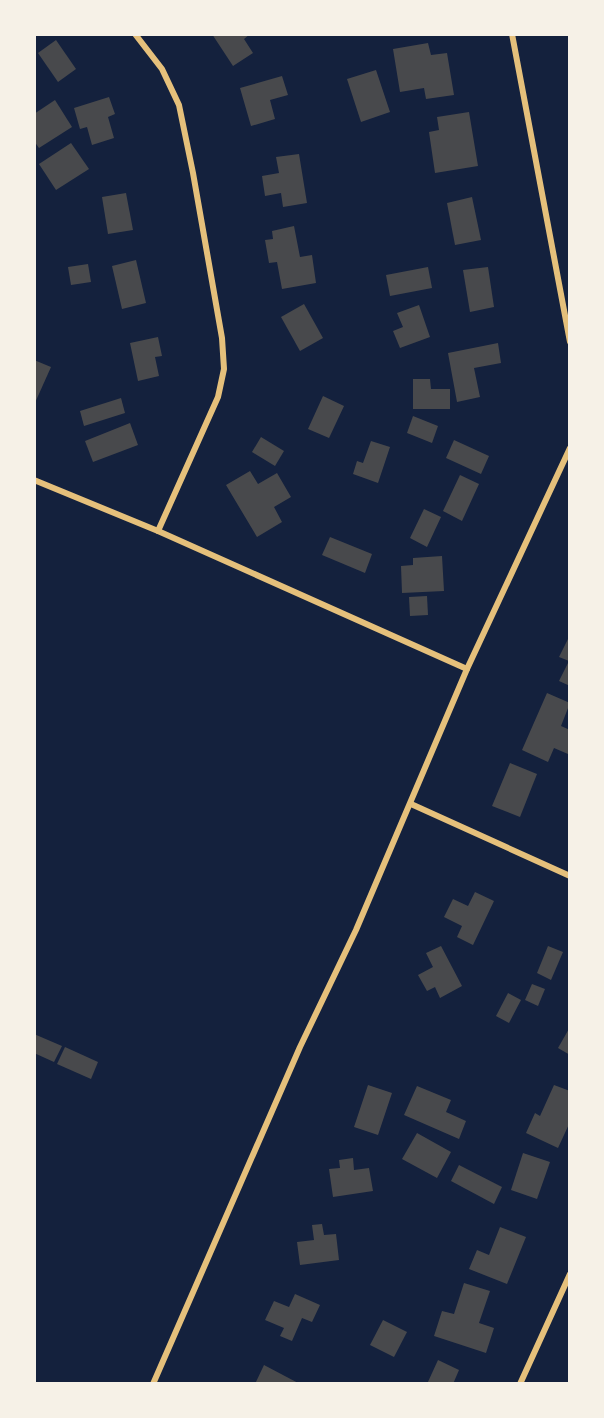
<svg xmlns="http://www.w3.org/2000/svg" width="604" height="1418" font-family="Ubuntu,sans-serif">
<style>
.building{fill:#48494c}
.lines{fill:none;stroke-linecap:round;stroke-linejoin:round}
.minor{stroke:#e5c07b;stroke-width:6}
</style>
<rect width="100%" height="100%" fill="#14213d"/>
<g class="building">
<polygon points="212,34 250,34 244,39 253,53 233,66"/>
<polygon points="56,40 76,69 58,82 38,53"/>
<polygon points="428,43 431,55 447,53 454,95 426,99 424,88 400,92 393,49"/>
<polygon points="376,70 390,112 361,122 347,79"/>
<polygon points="282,76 288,95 270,100 275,119 251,126 240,88"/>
<polygon points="109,97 115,114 108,117 114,138 92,145 87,127 80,129 74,108"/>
<polygon points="55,100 72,127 39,148 34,141 34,114"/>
<polygon points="469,112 478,166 435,173 429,132 439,130 437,117"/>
<polygon points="71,143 89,169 56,190 39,164"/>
<polygon points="299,154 307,203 283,207 281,193 265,196 262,176 279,173 276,157"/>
<polygon points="126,193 133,230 108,234 102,197"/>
<polygon points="472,197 481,240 455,245 447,203"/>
<polygon points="294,226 300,257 312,255 316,283 282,289 277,262 269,263 265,240 273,239 272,231"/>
<polygon points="136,260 146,303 122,309 112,266"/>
<polygon points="88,264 91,282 71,285 68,267"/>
<polygon points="428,267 432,288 390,296 386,275"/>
<polygon points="488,267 494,307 470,312 463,270"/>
<polygon points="304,304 323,338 300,351 281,317"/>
<polygon points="419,305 430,337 400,348 393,331 403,327 397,313"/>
<polygon points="158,337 162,356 155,357 159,376 138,381 130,343"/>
<polygon points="498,343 501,363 474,368 480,397 457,402 448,353"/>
<polygon points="34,360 51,367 34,405"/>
<polygon points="413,379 430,379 431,389 450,389 450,409 413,409"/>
<polygon points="323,396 344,406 329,438 308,429"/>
<polygon points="121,398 125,413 84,426 80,411"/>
<polygon points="413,416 438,426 432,443 407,433"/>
<polygon points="130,423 138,445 93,462 85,441"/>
<polygon points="261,437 284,451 275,466 252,452"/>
<polygon points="454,440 489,456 481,474 446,458"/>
<polygon points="371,441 390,447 378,483 353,474 357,461 363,463"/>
<polygon points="250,471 258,484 277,473 291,497 274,507 282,522 257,537 226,485"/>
<polygon points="460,475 479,484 462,521 443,511"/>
<polygon points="424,509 441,517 427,547 410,538"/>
<polygon points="330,537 372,554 365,573 322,555"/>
<polygon points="442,556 444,591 402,593 401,566 413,565 413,558"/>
<polygon points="427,596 428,615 410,616 409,597"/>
<polygon points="570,635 570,686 559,681 569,661 559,657"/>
<polygon points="547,693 570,703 561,726 570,730 570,751 568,754 554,748 548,762 522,750"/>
<polygon points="510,763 537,774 520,817 492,806"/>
<polygon points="475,892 494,901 473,945 457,937 462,926 444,917 453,899 468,906"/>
<polygon points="441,946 462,986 440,998 435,987 427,991 418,975 433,967 426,953"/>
<polygon points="548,946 563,952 551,980 537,973"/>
<polygon points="532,984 545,989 538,1006 525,1000"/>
<polygon points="508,993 521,1000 509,1023 496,1016"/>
<polygon points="570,1027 570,1055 558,1048"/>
<polygon points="34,1034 62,1046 54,1062 34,1053"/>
<polygon points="65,1047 98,1062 91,1079 57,1064"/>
<polygon points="368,1085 392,1093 378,1135 354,1127"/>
<polygon points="554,1085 570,1091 570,1122 558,1148 526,1133 535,1113 540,1116"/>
<polygon points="417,1086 451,1100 446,1112 466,1121 459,1139 404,1115"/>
<polygon points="417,1133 451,1152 437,1178 402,1159"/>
<polygon points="523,1153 550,1162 537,1199 511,1190"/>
<polygon points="353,1158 354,1170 369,1168 373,1191 333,1197 329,1169 340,1168 339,1160"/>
<polygon points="459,1165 502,1187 494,1204 451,1181"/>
<polygon points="322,1224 324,1235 336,1234 339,1260 300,1265 297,1242 314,1240 312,1225"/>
<polygon points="500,1227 526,1237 507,1284 469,1269 477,1250 489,1255"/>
<polygon points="464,1283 490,1291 479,1323 494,1328 486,1353 434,1336 442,1311 454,1314"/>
<polygon points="295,1294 320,1305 312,1322 302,1318 292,1341 280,1336 284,1328 265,1320 274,1301 289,1307"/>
<polygon points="383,1320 407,1332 394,1357 370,1345"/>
<polygon points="438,1360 459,1370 453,1384 427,1384"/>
<polygon points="264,1365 300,1384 255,1384"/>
</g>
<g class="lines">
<g class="minor">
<polyline points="135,34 162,69 179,105 193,173 222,338 224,369 218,397 158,531"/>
<polyline points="512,34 570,342"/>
<polyline points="34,480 158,531 467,669"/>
<polyline points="411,804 570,876"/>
<polyline points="153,1384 300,1047 356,930 467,669 570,448"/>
<polyline points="520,1384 570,1274"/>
</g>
</g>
<rect width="604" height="1418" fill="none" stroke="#f6f1e7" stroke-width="72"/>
</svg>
